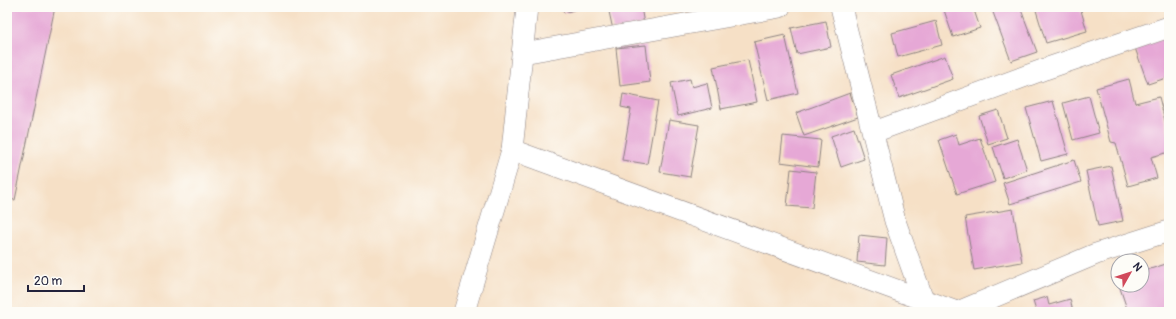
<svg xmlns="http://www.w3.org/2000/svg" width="1176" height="319" font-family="Pangolin,sans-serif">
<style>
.building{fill:#e6a8d6}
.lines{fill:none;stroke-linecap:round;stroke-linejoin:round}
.street-casing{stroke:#8c8180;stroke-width:22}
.street{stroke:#fff;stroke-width:21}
</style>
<rect width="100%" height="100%" fill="#fdfcf7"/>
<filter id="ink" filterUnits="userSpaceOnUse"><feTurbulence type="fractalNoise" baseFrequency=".025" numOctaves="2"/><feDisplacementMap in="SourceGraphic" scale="8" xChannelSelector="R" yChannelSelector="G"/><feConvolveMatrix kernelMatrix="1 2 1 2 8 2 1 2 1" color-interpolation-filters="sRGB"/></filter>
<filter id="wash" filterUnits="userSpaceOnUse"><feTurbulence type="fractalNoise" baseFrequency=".012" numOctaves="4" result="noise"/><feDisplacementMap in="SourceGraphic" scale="16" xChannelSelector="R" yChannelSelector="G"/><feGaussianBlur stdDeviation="0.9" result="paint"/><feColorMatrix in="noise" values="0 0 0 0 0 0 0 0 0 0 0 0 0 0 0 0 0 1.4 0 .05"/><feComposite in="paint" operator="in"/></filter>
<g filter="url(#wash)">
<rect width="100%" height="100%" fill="#f6e0c6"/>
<g id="blocks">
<g class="building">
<polygon points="7,7 55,7 15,200 7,199"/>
<polygon points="562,7 583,7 564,13"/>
<polygon points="608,7 641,7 644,24 613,30"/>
<polygon points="943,7 973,7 980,28 953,37"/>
<polygon points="991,7 1020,7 1037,52 1011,61"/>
<polygon points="1035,7 1080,7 1087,31 1046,43"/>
<polygon points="826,21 831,47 797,54 791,28"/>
<polygon points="936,21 942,45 898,57 892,33"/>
<polygon points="785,35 798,93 768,100 754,42"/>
<polygon points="1169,36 1169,77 1148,84 1135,48"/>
<polygon points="646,45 650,82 620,86 616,48"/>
<polygon points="945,56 953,79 899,98 891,75"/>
<polygon points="748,60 757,102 721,109 713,67"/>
<polygon points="690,79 692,87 707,83 712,108 678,116 671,83"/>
<polygon points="1129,79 1135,103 1159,97 1169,136 1169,152 1151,157 1157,178 1128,186 1116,143 1111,142 1096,88"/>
<polygon points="850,93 858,117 804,136 796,113"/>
<polygon points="623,94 658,101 647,164 622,160 631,109 621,107"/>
<polygon points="1089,96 1099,133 1073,140 1063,103"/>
<polygon points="1053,101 1068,154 1041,161 1026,108"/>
<polygon points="998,110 1007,138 988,144 979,116"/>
<polygon points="669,120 699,125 690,177 660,172"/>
<polygon points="854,128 864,159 841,167 831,136"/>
<polygon points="956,134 959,145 980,138 995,182 957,194 939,140"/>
<polygon points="783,136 821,140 818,167 780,162"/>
<polygon points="1017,139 1027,170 1003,178 993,147"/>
<polygon points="1074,160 1081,182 1010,204 1003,183"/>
<polygon points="1169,165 1169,179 1168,179 1165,166"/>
<polygon points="1111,166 1123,221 1098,226 1086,171"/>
<polygon points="791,169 816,172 812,208 787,206"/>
<polygon points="1013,209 1022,262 974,270 965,217"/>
<polygon points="859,235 887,238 885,265 857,262"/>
<polygon points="1169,263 1169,312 1128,312 1119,285 1142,285 1142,267 1144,271"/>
<polygon points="1047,297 1049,305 1070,299 1073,312 1033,312 1036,311 1033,301"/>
</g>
</g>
</g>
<g filter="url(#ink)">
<use href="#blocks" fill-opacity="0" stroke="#8c8180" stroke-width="1"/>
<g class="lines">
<defs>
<g id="street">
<polyline points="841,7 895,221 923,299"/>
<polyline points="523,53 780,7"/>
<polyline points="874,132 1045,69 1169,27"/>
<polyline points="512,150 957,312"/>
<polyline points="464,312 512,150 527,7"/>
<polyline points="958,312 1096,254 1169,231"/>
</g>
</defs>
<use href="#street" class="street-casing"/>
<use href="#street" class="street"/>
</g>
</g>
<rect width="1176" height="319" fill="none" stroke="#fdfcf7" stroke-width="24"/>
<g transform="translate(1130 273) rotate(51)"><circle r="19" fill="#fdfcf7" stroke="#a5a5ac"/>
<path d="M0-3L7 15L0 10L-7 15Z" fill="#d1495b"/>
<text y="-6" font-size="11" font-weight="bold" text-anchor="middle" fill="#22223b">N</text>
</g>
<path d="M28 285v6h56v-6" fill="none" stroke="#22223b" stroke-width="2"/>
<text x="34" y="285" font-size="12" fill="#22223b" stroke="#fdfcf7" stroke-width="3" paint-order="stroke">20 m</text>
</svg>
